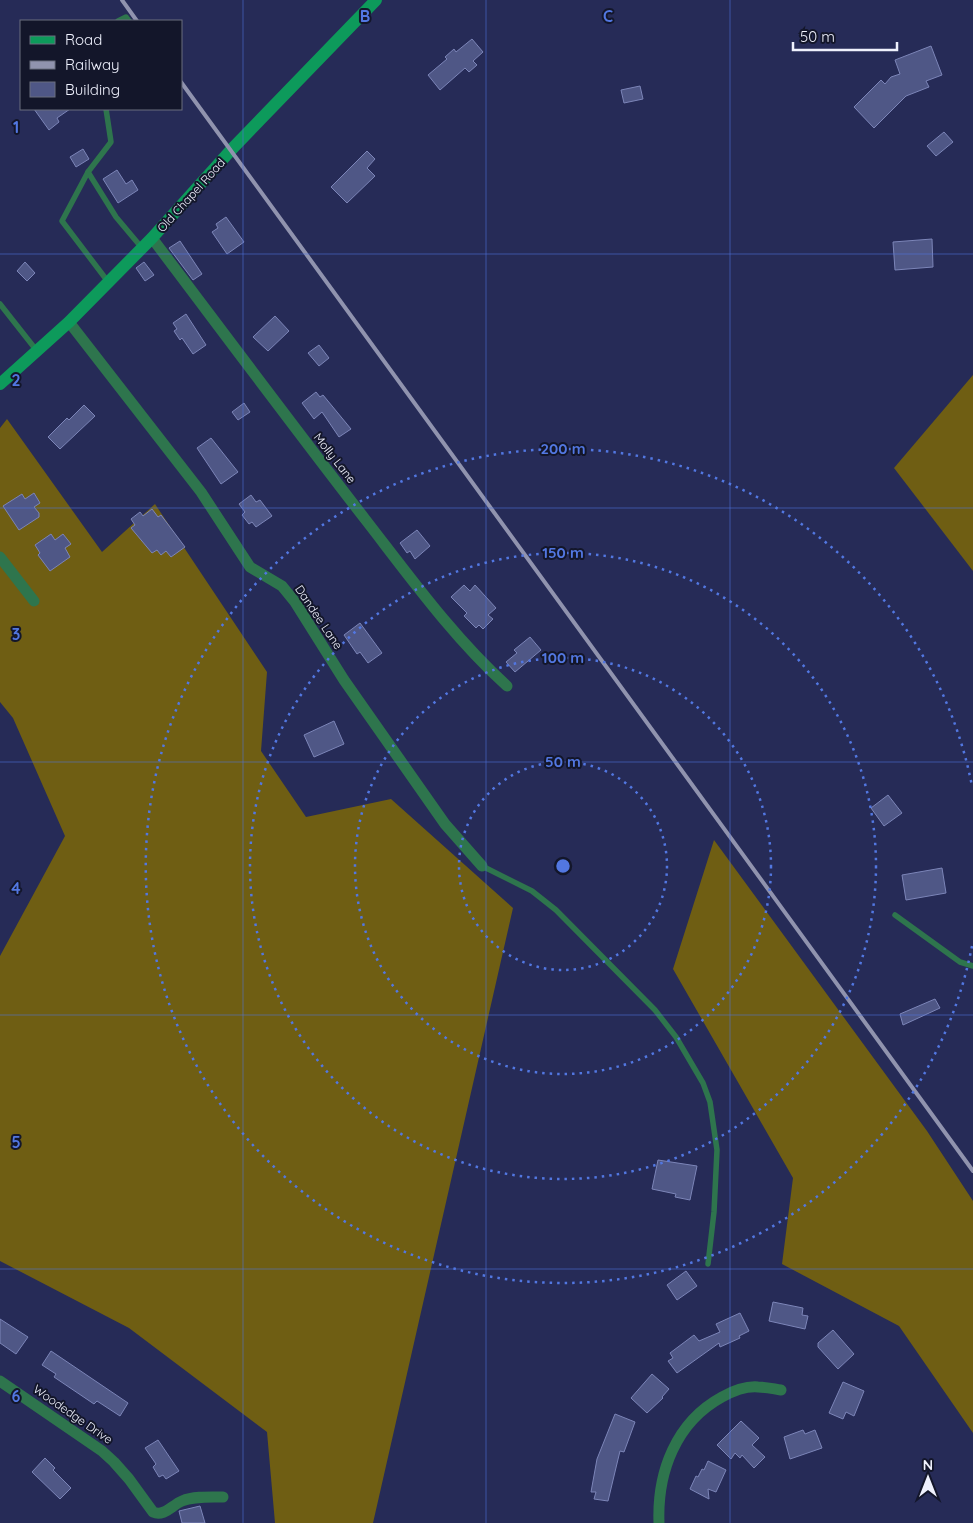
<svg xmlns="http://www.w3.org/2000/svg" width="973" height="1523" font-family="Quicksand,sans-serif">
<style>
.forest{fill:#6f5e13}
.building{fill:#4f5786;stroke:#7c85b8}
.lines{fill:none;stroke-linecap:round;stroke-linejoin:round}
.lane{stroke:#2e754d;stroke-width:5.5}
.street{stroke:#2e754d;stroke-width:11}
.secondary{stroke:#0d9a5b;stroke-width:12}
.rail{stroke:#9093ae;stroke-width:4}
.grid{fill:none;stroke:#5277e1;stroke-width:1;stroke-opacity:0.55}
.ring{fill:none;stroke:#5277e1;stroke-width:2.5;stroke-dasharray:2.5 5}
.labels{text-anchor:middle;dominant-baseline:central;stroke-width:4;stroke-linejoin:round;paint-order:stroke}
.street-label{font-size:12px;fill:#eff1fd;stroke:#13162a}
.grid-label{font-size:16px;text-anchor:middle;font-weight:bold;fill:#5277e1;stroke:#13162a;stroke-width:4;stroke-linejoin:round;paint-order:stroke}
.centre{fill:#5277e1;stroke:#13162a;stroke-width:2.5}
.ring-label{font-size:15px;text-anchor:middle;font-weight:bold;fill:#5277e1;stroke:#13162a;stroke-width:4;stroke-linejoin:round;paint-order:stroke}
</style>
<rect width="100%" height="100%" fill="#262b57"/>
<g class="forest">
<polygon points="973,375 973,571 894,468"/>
<polygon points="7,419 102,552 155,504 267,672 261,751 306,817 391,799 513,908 373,1523 275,1523 267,1432 129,1328 0,1261 0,956 65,836 13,718 0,702 0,428"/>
<polygon points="714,840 927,1131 973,1201 973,1433 899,1326 782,1264 793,1178 673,969"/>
</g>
<g class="building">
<polygon points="472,39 483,52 473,61 477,65 469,72 465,68 440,90 428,75 447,59 445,57 454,49 456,52"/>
<polygon points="931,46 942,75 926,81 929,87 906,96 874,128 854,107 881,80 885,84 891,77 900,74 895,60"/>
<polygon points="640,86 643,99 624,103 621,90"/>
<polygon points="34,109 70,109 57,118 59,122 49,130"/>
<polygon points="944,132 953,142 936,156 927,146"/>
<polygon points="83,149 89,159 76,167 70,157"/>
<polygon points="367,151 375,159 367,168 375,176 347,203 331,187"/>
<polygon points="117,170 126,184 132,180 138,190 118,203 103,179"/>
<polygon points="226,217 244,242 227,254 212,232 218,228 216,224"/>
<polygon points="932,239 933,267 895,270 893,242"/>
<polygon points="180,241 202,274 193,280 169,248"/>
<polygon points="25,262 35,273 27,281 17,271"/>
<polygon points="144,262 154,275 145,281 136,268"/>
<polygon points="186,314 206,345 193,354 182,338 180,340 174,331 177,329 173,323"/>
<polygon points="275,316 289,331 268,351 253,337"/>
<polygon points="319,345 329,358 319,366 308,353"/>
<polygon points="316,392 320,397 323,395 351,429 339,437 322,412 314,419 302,403"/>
<polygon points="244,403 250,412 238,420 232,412"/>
<polygon points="84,405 95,416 60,449 48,437 67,418 69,420"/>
<polygon points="211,438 238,472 221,484 197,448"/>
<polygon points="34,493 40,503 34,507 39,513 39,517 19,530 3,506 22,494 25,499"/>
<polygon points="251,495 256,502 260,500 272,516 256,527 252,522 249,524 242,515 245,512 239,504"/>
<polygon points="152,509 158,517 161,515 185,547 171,557 166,551 161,555 157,550 152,553 131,528 135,525 131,519 140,512 143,516"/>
<polygon points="417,530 430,546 415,559 410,551 407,553 400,543"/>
<polygon points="51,534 55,540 63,534 71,544 65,548 70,557 50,571 38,555 40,553 35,545"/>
<polygon points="464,585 470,591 475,585 496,608 488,615 493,619 483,629 479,625 476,628 464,616 467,613 451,597"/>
<polygon points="360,623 382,653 368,663 360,652 357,654 344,635"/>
<polygon points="530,637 541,650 515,672 506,662 517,653 514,650"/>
<polygon points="334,721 344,744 314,757 304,735"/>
<polygon points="888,795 902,813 884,826 871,808"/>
<polygon points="942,868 946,893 906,900 902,875"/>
<polygon points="935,999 940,1008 903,1025 900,1014"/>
<polygon points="658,1160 697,1166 690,1200 675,1197 676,1194 652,1189"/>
<polygon points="686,1271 697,1286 677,1300 667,1285"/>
<polygon points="773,1302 803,1308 802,1315 808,1316 805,1329 769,1321"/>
<polygon points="740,1313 749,1331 739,1336 740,1338 720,1347 719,1343 677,1373 668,1361 673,1358 670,1353 694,1335 699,1341 720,1332 716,1324"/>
<polygon points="0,1319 28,1337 16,1354 0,1343"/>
<polygon points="833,1330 854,1354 838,1369 818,1347 818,1343"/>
<polygon points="51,1351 128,1403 120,1416 97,1401 94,1404 54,1377 56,1374 42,1365"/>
<polygon points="652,1374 669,1389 662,1397 663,1398 647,1413 631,1398"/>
<polygon points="843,1382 864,1391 854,1416 846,1412 843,1419 829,1413"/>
<polygon points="615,1414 635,1422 624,1452 620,1451 608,1501 594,1499 596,1492 591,1492 597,1459"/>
<polygon points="741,1421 759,1438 752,1445 765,1457 754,1468 742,1455 740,1458 735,1453 731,1459 717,1445"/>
<polygon points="803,1430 805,1434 815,1430 822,1448 790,1459 784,1437"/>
<polygon points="158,1440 179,1471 166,1479 163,1475 159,1477 153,1467 156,1464 145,1448"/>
<polygon points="45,1458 55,1468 53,1470 71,1488 60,1499 32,1472"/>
<polygon points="708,1461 726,1470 716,1492 708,1489 709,1499 690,1489 696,1476 698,1477 702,1469 704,1470"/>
<polygon points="200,1506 205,1523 182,1523 179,1511"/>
</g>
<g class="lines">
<g class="lane">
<polyline points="118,21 126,17 129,21"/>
<polyline points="88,172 111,142 106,109"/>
<polyline points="109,283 62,221 88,172 116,217 142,248"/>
<polyline points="0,304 37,351"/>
<polyline points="482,866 532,891 556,910 655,1010 676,1037 703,1083 710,1102 717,1150 714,1212 708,1264"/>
<polyline points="895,915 960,962 973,966"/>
</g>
<g class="street">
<path d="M 152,238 C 223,332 293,426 365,519 C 410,577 453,637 507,686"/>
<polyline points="69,322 201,492 250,567 282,586 295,602 344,680 445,824 482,866"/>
<polyline points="0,557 34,601"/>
<path d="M 0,1381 L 102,1451 L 114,1462 L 129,1479 L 153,1512 C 164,1517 172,1505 182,1501 C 194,1496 210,1497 223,1497"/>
<path d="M 659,1523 C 657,1472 676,1422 722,1397 C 733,1391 746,1386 758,1387 C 766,1387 774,1389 781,1390"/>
</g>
<polyline class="secondary" points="0,384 69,322 152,238 231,150 376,0"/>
<g class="rail">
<polyline points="122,0 137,21"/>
<polyline points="181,82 973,1171"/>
</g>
</g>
<path class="grid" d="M 243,0 L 243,1523M 486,0 L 486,1523M 730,0 L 730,1523M 0,254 L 973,254M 0,508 L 973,508M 0,762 L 973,762M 0,1015 L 973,1015M 0,1269 L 973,1269"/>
<g class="ring">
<circle cx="563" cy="866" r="104"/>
<circle cx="563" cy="866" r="208"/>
<circle cx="563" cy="866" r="313"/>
<path d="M972 946A417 417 0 1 1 972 786"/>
</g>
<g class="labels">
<g class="street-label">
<text transform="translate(191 195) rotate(-48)">Old Chapel Road</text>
<text transform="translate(335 458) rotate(52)">Molly Lane</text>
<text transform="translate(319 617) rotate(56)">Dandee Lane</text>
<text transform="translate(73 1414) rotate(35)">Woodedge Drive</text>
</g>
</g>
<g class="grid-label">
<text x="365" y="22">B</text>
<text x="608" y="22">C</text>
<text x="16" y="133">1</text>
<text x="16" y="386">2</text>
<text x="16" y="640">3</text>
<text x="16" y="894">4</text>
<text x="16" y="1148">5</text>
<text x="16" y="1402">6</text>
</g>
<circle cx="563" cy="866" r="8" class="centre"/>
<g class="ring-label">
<text x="563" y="454">200 m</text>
<text x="563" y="558">150 m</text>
<text x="563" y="663">100 m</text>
<text x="563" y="767">50 m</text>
</g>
<rect x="20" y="20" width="162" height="90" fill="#13162a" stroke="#6b6e7e"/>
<rect x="30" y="36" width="25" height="8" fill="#0d9a5b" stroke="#6b6e7e"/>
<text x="65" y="45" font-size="15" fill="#eff1fd">Road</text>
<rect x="30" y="61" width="25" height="8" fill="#9093ae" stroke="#6b6e7e"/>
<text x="65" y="70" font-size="15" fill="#eff1fd">Railway</text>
<rect x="30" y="82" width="25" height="15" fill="#4f5786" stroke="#6b6e7e"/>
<text x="65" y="95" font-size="15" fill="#eff1fd">Building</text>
<g transform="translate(928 1478)" stroke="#13162a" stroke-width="4" paint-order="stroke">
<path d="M0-4L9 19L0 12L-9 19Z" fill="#eff1fd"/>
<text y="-8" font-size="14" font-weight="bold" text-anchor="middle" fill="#eff1fd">N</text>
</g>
<path d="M793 42v8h104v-8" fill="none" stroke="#eff1fd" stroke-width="2.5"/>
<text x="800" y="42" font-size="15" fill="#eff1fd" stroke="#13162a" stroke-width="4" paint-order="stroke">50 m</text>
</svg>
